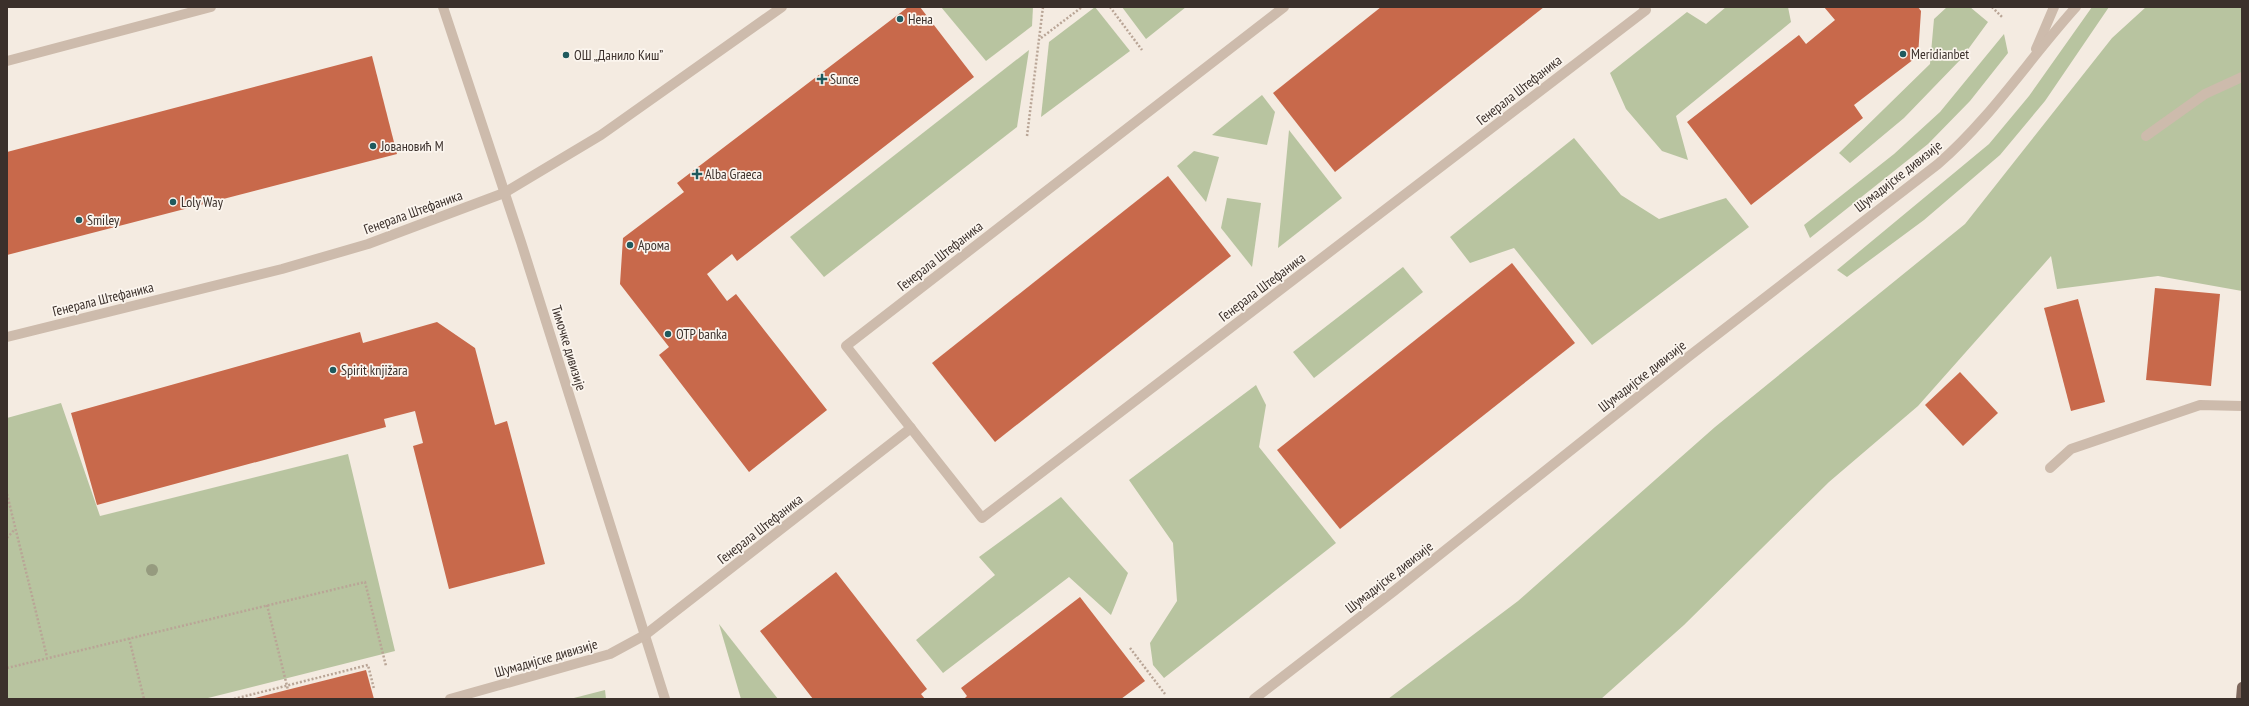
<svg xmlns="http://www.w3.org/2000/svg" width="2249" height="706" font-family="'PT Sans Narrow',sans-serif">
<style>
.green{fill:#b8c4a0}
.building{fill:#c8694b}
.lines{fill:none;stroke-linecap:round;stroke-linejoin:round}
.path{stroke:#b9a596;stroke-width:2.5;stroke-dasharray:2 2;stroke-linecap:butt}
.minor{stroke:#cdbbac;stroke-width:10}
.major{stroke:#7d675c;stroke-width:10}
.tree{fill:#969b7f}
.poi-dot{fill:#1f5a5e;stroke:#fbf5ee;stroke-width:1.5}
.labels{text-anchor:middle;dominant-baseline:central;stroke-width:3.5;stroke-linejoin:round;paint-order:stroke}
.poi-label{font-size:14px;fill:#3b302b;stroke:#fbf5ee;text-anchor:start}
.street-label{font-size:14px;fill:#3b302b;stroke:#fbf5ee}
</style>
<rect width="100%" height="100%" fill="#f4ebe1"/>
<g class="green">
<polygon points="941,7 1033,7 1032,26 986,61"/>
<polygon points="1095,7 1130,51 1041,117 1049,42"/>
<polygon points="1122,7 1186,7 1146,39"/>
<polygon points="1726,7 1788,7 1791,22 1676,116 1688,160 1662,151 1626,109 1610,73 1687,12 1706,24"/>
<polygon points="1947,7 1970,7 1988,22 1961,59 1904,118 1850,163 1839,153 1930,64 1934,19"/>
<polygon points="2092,7 2109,7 2045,101 2000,155 1924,220 1847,277 1837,270 1989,144 2029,96"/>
<polygon points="2146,7 2242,7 2242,291 2158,276 2057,289 2051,256 1918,406 1829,482 1684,625 1601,699 1388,699 1518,601 1715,427 1965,224 2112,38"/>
<polygon points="2004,34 2008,53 1970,101 1928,144 1810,238 1804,225 1894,154 1940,112"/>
<polygon points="1029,50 1017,127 824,277 790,237"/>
<polygon points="1262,95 1275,112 1267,145 1212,135"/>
<polygon points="1289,130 1342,198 1278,248"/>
<polygon points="1574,138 1621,195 1659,219 1726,198 1749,227 1592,345 1514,248 1470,263 1450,237"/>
<polygon points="1194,151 1219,157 1206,202 1177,166"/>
<polygon points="1227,198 1261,203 1252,267 1221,228"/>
<polygon points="1403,267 1423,292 1314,378 1293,352"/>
<polygon points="1256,385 1266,405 1259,447 1336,543 1164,678 1153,665 1150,643 1177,601 1173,543 1129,480"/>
<polygon points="61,403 100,516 348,454 395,651 204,699 7,699 7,418"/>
<polygon points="1061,497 1128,573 1111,615 1069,577 943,673 916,640 995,575 979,557"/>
<polygon points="719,624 778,699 741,699"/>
<polygon points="605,690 606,699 570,699"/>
</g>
<g class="building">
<polygon points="908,7 920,7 974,77 737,261 732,254 707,274 727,301 736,294 827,410 749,472 659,355 669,347 620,284 623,238 684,192 677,183"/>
<polygon points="1381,7 1544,7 1335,172 1273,93"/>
<polygon points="1824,7 1918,7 1921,11 1918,56 1854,105 1863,118 1751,205 1687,122 1799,35 1806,44 1835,20"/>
<polygon points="372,56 397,154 7,255 7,152"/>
<polygon points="1168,176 1231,256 995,442 932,363"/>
<polygon points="1512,263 1575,343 1340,529 1277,450"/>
<polygon points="2155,288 2220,294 2211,386 2146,380"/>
<polygon points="2078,299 2105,402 2071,411 2044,308"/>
<polygon points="437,322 475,348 495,425 507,421 545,564 449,589 413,446 423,443 415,411 384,419 386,427 97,505 71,413 360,332 363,343"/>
<polygon points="1960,372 1998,413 1963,446 1925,405"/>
<polygon points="836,572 927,689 921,694 925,699 813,699 760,631"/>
<polygon points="1080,597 1145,681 1121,699 964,699 967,696 961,688"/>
<polygon points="366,670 374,699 255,699 255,698"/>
</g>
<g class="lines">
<g class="path">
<polyline points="1110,7 1142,50"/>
<polyline points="1992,7 2002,17"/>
<polyline points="1041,38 1082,7"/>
<polyline points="1027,136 1043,7"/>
<polyline points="7,494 47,657"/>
<polyline points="7,538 15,529"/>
<polyline points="267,605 288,690"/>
<polyline points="129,638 144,699"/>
<polyline points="1130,648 1165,694"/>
<polyline points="7,668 365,582 386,666"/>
<polyline points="234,699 368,665 374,689"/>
</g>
<g class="minor">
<polyline points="443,7 521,242 665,699"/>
<polyline points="1284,7 846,346 982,518 1646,10 1644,7"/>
<polyline points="2036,49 2054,7"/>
<polyline points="7,61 211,7"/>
<polyline points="2146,136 2205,94 2242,77"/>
<polyline points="7,337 282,269 368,244 504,193 601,135 782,7"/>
<polyline points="2050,468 2071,449 2200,405 2242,406"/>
<polyline points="450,699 610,654 645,635 911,428"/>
<path d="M 1254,699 L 1394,591 L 1688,357 L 1938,164 C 1991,118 2029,59 2076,7"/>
</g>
<polyline class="major" points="2241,699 2242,687"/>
</g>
<circle class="tree" cx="152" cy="570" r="6"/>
<g class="poi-dot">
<circle cx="900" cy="19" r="4"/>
<circle cx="1903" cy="54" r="4"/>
<circle cx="566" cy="55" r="4"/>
<path d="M820 73h4v4h4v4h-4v4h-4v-4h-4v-4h4z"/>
<circle cx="373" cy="146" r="4"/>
<path d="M695 168h4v4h4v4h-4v4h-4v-4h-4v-4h4z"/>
<circle cx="173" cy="202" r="4"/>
<circle cx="79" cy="220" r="4"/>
<circle cx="630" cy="245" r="4"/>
<circle cx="668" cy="334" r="4"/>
<circle cx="333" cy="370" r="4"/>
</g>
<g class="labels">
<g class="poi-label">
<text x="908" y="19">Нена</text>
<text x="1911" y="54">Meridianbet</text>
<text x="574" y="55">ОШ „Данило Киш”</text>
<text x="830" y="79">Sunce</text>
<text x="381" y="146">Јовановић М</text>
<text x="705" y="174">Alba Graeca</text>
<text x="181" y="202">Loly Way</text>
<text x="87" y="220">Smiley</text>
<text x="638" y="245">Арома</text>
<text x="676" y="334">OTP banka</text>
<text x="341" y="370">Spirit knjižara</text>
</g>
<g class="street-label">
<text transform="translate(1519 90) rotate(-38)">Генерала Штефаника</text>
<text transform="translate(1898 176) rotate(-38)">Шумадијске дивизије</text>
<text transform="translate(413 212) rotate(-20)">Генерала Штефаника</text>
<text transform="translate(940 256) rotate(-38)">Генерала Штефаника</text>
<text transform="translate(1262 287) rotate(-37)">Генерала Штефаника</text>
<text transform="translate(103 299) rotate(-14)">Генерала Штефаника</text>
<text transform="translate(569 348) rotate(73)">Тимочке дивизије</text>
<text transform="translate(1642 376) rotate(-38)">Шумадијске дивизије</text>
<text transform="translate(760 529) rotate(-38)">Генерала Штефаника</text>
<text transform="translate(1389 577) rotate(-38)">Шумадијске дивизије</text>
<text transform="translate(546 658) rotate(-16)">Шумадијске дивизије</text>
</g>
</g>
<rect width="2249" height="706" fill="none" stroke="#3b302b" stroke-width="16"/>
</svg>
